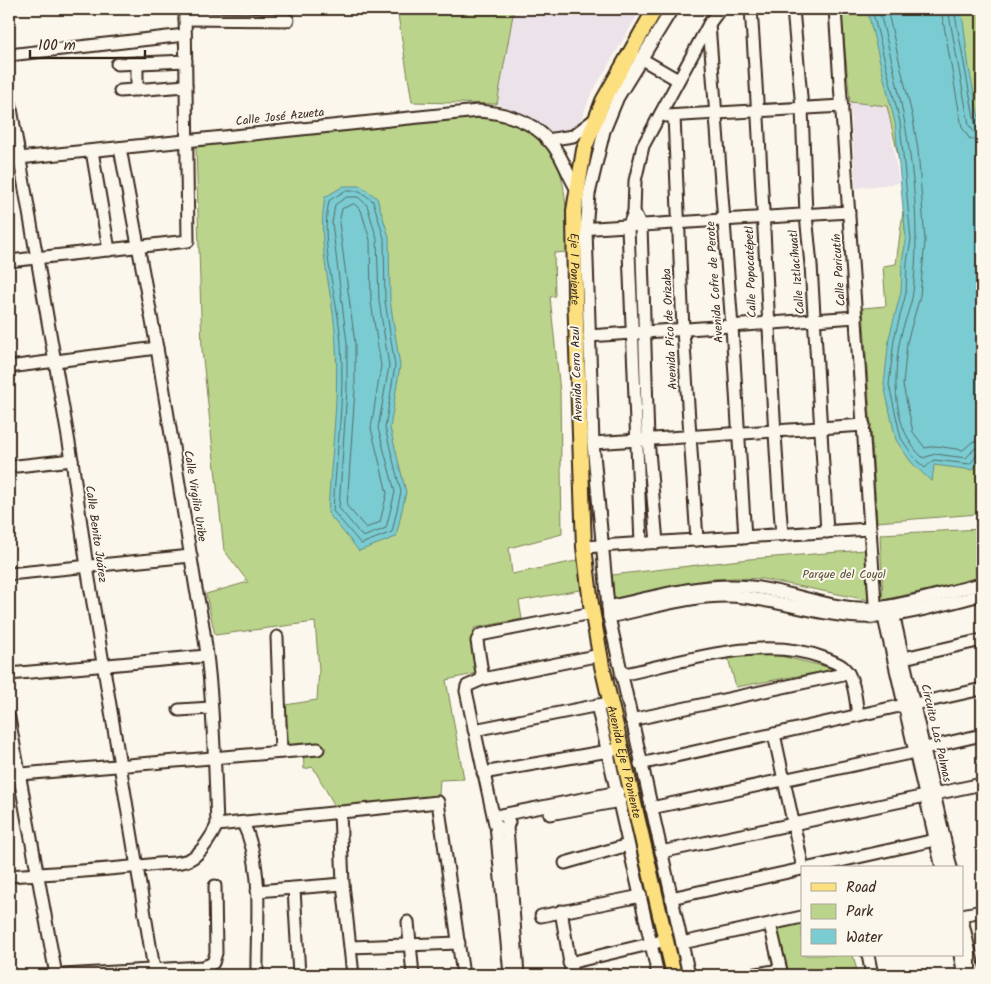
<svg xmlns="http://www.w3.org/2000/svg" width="991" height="984" font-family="Kalam,sans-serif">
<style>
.built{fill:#ece3ea}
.green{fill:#bbd48b;stroke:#7b7f54}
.water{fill:#7accd2;stroke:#618b8a}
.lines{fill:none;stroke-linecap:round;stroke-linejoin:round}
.shore{stroke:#546b66;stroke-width:1}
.minor-casing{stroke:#3b2a1e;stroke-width:15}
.major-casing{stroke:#3b2a1e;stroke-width:18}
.minor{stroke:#fbf7ec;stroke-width:11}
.major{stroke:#fce080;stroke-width:14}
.labels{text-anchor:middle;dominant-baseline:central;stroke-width:4;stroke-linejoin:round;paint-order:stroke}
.street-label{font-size:12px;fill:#3b2a1e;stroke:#fbf7ec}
.park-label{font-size:12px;fill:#5b5439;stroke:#fbf7ec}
</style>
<rect width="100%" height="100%" fill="#fbf7ec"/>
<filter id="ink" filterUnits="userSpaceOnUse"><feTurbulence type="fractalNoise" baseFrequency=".02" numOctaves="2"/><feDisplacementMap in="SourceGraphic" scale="10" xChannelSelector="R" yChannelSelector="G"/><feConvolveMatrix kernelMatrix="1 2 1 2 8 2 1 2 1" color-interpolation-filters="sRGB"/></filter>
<g filter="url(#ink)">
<g class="built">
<polygon points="514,9 641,9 591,95 578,127 572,133 555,134 532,117 497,104"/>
<polygon points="850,102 887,106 899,183 856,188"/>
</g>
<g class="green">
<polygon points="397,9 514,9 497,104 412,102"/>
<polygon points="841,9 982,9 982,488 976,493 978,514 877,522 863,308 886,306 883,266 896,264 903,211 906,237 911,215 887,106 850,102"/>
<path d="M 493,118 C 570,131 565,189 568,252 L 554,253 L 555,296 L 550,297 L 560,392 L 562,534 L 509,548 L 512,574 L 581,560 L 585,589 L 519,601 L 522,619 L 474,628 L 483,672 L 446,680 L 464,779 L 440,780 L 439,795 L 336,808 L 313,767 L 304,769 L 303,746 L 289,745 L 285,705 L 317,700 L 319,669 L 315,622 L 215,635 L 206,594 L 248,582 L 224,550 L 202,350 L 196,146 L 462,119 Z"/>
<polygon points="982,529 982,578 883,600 880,534"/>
<polygon points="865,550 868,600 762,579 737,578 710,579 614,600 612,575 749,559"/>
<polygon points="763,652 836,669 736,687 728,658"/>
<polygon points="802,923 802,955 853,955 858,975 785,975 775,929"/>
</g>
<g class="water">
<polygon points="867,9 959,9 963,21 969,68 982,133 982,455 973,470 934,465 932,482 911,462 896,440 884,385 889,338 901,292 902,261 906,240 895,123"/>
<path d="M 344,186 L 361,186 L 377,198 L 389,237 L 390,300 L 400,366 L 390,428 L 406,492 L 396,537 L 359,551 L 328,513 C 331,457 339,401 336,345 C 334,294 316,249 325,197 Z"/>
</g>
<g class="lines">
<g class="shore">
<polyline points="872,9 900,122 911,240 907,262 906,293 894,339 889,385 901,438 915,459 925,468 934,460 970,464 977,455 982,453"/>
<path d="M 879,9 C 903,104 924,194 913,292 C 911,308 903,324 900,340 C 893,377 892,430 923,458 L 935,454 L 966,458 L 974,449 L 982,447"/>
<polyline points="887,9 913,119 918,150 925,241 920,296 907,342 903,385 913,432 925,448 936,446 963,450 972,442 982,440"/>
<polyline points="941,9 962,127 969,138 982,142"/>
<polyline points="948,9 969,125 974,132 982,134"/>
<polyline points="954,9 975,123 977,127 982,128"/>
<path d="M 345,191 L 360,191 L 373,201 L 384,238 L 385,301 L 395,366 L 385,428 L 401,492 L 392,532 L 361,544 L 333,511 C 336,456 345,399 341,344 C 338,296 319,248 329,201 Z"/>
<polygon points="347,197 358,197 367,205 377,239 379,301 389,366 378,428 395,492 386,528 363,537 339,508 347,390 347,343 332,223 335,205"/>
<polygon points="354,204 361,210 370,240 371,302 381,366 371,428 387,493 380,522 366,528 347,506 355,390 355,343 339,223 342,209"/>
</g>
<defs>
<g id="minor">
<polyline points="672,9 618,97 604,131 589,194 586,230 593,443 609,617 689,975"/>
<path d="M 751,9 C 764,184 768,360 782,535"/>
<polyline points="793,9 802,108 806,215 811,265 827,532"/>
<polyline points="835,9 876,617"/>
<polyline points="185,19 288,20"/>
<polyline points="709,24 732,327 745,538"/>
<polyline points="9,55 185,35"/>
<polyline points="640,58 678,80"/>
<polyline points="117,64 186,61"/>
<polyline points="137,90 137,63"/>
<polyline points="120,91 186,86"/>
<polyline points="9,97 72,460 87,567 155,975"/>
<polyline points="666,116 842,106"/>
<polyline points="674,116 683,330 697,540"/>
<polyline points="547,140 573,136 595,119"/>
<polyline points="92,151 109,250"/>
<path d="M 9,159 L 478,111 C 510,113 541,124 558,153 C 565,164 569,177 576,188"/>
<polyline points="634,212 641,226 648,439 657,543"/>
<polyline points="579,229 849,212"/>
<polyline points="9,261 188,241 185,9"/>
<polyline points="589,336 856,317"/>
<polyline points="9,367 157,348"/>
<polyline points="593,443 864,425"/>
<polyline points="17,466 72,460"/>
<polyline points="641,544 628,227 634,212 635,181 643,146 709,24 720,9"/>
<polyline points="584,547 869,529"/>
<polyline points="9,574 191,556"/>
<path d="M 608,607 C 654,597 703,582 751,587 C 792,591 832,611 874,608 C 909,605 948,591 982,584"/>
<polyline points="882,609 942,868"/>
<polyline points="892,609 951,868"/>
<path d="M 609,617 C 652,608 699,592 743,597 C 787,602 830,619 875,617 C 905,616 951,602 982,595"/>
<polyline points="277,637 281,752"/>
<polyline points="904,658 982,640"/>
<polyline points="9,674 206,656"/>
<path d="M 621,675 C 682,662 763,634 824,658 C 831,661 839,663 844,668 C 855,678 856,703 858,715"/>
<polyline points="483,679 477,641 480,635 592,613"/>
<polyline points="915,704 982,689"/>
<polyline points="597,705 658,975"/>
<polyline points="179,710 211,708"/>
<polyline points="9,718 56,975"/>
<polyline points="631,720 848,673"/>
<polyline points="474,730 604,704"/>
<polyline points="774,734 803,868"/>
<polyline points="925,748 982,735"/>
<polyline points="640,764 904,705"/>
<polyline points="483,773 614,750"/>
<polyline points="9,775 318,749"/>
<polyline points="651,808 915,752"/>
<polyline points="340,812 343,884 353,975"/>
<polyline points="550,814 620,801"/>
<polyline points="501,815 618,792"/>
<polyline points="505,816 509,822 507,827 518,975"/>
<path d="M 243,823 C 265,868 256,926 257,975"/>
<polyline points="217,825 438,802 463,975"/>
<polyline points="496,825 510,975"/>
<polyline points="507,827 501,829 495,824 466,691 467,686 483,679 600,655"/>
<polyline points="661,852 982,784"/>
<polyline points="565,863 628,845"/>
<polyline points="809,868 935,840"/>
<path d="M 9,876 C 58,873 108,870 158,864 C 168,863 183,864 192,858 C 202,852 212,836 217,825 C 214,747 213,665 196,589 L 157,348 L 120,148"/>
<polyline points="294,889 299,975"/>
<polyline points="257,891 343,884"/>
<polyline points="671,898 802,869"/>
<polyline points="561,911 572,975"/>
<polyline points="962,915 982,911"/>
<polyline points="541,916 641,896"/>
<polyline points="962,919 975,975"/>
<polyline points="408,922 413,975"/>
<polyline points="770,924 782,975"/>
<polyline points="682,943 802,917"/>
<polyline points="351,947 459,943"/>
<polyline points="868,955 872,975"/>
<polyline points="960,955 964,975"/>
<polyline points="569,963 658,942"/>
<polyline points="63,975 203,967 213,963 216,953 215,886"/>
<polyline points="751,975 780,970"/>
</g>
<g id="major">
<path id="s1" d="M 655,9 L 603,101 L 584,150 L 574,211 L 575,294 L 584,547 L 591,604 L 602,666 L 674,975"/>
</g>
</defs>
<use href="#minor" class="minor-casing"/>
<use href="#major" class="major-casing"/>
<use href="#minor" class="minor"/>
<use href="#major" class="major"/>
</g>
</g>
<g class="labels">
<g class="street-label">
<text transform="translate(280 117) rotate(-6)">Calle José Azueta</text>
<text stroke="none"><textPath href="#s1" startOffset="278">Eje 1 Poniente</textPath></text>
<text transform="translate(839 270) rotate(-94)">Calle Paricutín</text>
<text transform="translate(751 272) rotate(-92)">Calle Popocatépetl</text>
<text transform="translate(797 272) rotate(-95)">Calle Iztlacíhuatl</text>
<text transform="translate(715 282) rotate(-94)">Avenida Cofre de Perote</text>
<text transform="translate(670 329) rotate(-93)">Avenida Pico de Orizaba</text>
<text transform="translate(577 374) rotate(-92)">Avenida Cerro Azul</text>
<text transform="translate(195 496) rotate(81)">Calle Virgilio Uribe</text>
<text transform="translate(96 534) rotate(82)">Calle Benito Juárez</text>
<text transform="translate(936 733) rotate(77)">Circuito Las Palmas</text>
<text stroke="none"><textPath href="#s1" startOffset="775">Avenida Eje 1 Poniente</textPath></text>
</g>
<g class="park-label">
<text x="844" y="574">Parque del Coyol</text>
</g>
</g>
<rect width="991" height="984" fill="none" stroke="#fbf7ec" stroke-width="30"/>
<rect x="15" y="15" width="961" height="954" fill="none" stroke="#3b2a1e" stroke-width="2" filter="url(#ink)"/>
<rect x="801" y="866" width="162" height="90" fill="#fbf7ec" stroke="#aea59a"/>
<rect x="811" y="883" width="25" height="8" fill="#fce080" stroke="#aea59a"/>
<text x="846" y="892" font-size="15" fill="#3b2a1e">Road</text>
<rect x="811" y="904" width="25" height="15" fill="#bbd48b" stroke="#aea59a"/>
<text x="846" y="916" font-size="15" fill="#3b2a1e">Park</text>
<rect x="811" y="929" width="25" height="15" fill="#7accd2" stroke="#aea59a"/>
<text x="846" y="942" font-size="15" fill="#3b2a1e">Water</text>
<path d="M30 50v8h115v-8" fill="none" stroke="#3b2a1e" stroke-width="2.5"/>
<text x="38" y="50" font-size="15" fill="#3b2a1e" stroke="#fbf7ec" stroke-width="4" paint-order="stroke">100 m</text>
</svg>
